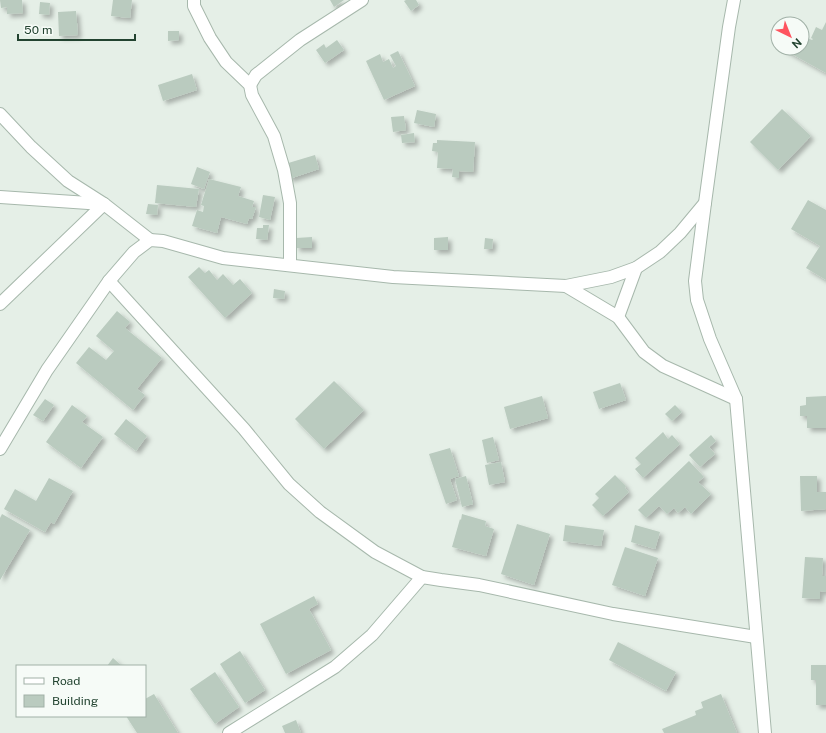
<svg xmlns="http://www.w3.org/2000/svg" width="826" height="733" font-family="'Public Sans',sans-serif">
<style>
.building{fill:#bacbbf;filter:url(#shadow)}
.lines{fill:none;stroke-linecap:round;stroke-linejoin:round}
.minor-casing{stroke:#a7b8ac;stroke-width:14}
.tertiary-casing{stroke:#a7b8ac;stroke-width:14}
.minor{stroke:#fff;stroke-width:12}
.tertiary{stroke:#fff;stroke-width:12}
</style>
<defs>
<filter id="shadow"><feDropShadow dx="3.5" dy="3.5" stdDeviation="2" flood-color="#0004"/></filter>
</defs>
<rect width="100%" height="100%" fill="#e5efe7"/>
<g class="building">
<polygon points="0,0 22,0 23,13 7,14 7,7 1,8"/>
<polygon points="113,0 132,0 130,18 111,16"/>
<polygon points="330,0 344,0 334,7"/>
<polygon points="406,0 416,0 419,5 411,11 404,1"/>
<polygon points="40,2 50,3 49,15 39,14"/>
<polygon points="76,11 78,35 59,36 58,12"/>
<polygon points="826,22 826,73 781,48 802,48 802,36 812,40 813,39 811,38 816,27 822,30"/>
<polygon points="168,31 179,31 179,40 168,41"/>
<polygon points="337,40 344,50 325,63 316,50 324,44 326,48"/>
<polygon points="398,51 415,86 384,100 366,61 380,54 383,62 389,59 393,68 396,66 390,55"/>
<polygon points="192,74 197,90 163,101 158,85"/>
<polygon points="782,109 811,136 778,170 750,142"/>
<polygon points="417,110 436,114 434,127 414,123"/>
<polygon points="404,116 406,130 393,132 391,117"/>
<polygon points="414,133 415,142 402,143 401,135"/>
<polygon points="437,140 475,142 473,172 459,171 459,178 452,177 453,169 437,168 438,152 432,151 433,143 437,143"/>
<polygon points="315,155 319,169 289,179 285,164"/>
<polygon points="197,167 210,172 204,189 191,184"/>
<polygon points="209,179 241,187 238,196 254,201 252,207 256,207 252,219 249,218 247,224 221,217 217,233 192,226 197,210 203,212 204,206 201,205"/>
<polygon points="157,185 199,189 196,207 155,203"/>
<polygon points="263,195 275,197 270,220 259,217"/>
<polygon points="808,200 826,210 826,280 806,268 820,246 791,229"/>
<polygon points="148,204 158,205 157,215 146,214"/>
<polygon points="263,225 269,225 267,240 256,239 257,228 263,228"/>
<polygon points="312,237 312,248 296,248 296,238"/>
<polygon points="448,237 448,250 434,250 434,238"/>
<polygon points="485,238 493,239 492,249 484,249"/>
<polygon points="199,267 205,273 209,270 217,280 223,274 233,285 240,279 252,293 225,318 188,277"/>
<polygon points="274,289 285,291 284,299 273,298"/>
<polygon points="117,311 130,322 125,328 162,358 137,389 145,395 133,410 76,363 89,347 106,360 114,351 96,336"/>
<polygon points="334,381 364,410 324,449 295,419"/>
<polygon points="620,383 626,400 599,409 593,392"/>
<polygon points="542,396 548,418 510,429 504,407"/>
<polygon points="826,396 826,428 807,428 807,416 800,416 800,406 806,405 806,397"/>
<polygon points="45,399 54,405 43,421 33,415"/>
<polygon points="72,405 87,416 82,422 103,437 81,468 46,442"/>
<polygon points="675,405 682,412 672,421 665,414"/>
<polygon points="126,419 147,436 136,451 114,434"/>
<polygon points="663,432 668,439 672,435 680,444 643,478 635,469 641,464 635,458"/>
<polygon points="711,435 716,441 709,447 715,454 700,467 689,455"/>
<polygon points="493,437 499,460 487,463 482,440"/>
<polygon points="450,448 459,476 450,479 457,500 446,504 429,454"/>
<polygon points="689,461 704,477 698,482 711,494 691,514 685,507 678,513 674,508 667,514 659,506 646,518 638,510"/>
<polygon points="501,462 505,482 489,485 485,465"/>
<polygon points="615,475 626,486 625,488 629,492 603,516 592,505 599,498 595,494"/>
<polygon points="466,476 473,504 462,507 455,479"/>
<polygon points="800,476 817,476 817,492 826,492 826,509 801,511"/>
<polygon points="49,478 73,491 54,524 51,522 45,532 4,509 15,489 36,501"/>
<polygon points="2,514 30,530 0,580 0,518"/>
<polygon points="462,514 486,521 485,526 494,529 486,556 452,547 460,519 461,520"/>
<polygon points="517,524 550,534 534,585 501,574"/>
<polygon points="565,525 604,530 601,546 563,541"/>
<polygon points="635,525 660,532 655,549 631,542"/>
<polygon points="625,547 658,558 645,596 612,585"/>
<polygon points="805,557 823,558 822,576 826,576 826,592 820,591 820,599 802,598"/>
<polygon points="314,596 318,604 309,609 331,650 286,674 260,624"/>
<polygon points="618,642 676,672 666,691 609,660"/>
<polygon points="240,651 265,690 245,703 220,664"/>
<polygon points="113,658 122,666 107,666"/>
<polygon points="811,665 826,665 826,705 816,705 816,680 811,680"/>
<polygon points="215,672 239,707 215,724 190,689"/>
<polygon points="154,694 178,733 137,733 126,716 145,716 145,699"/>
<polygon points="721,694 737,733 664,733 662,729 696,715 695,711 703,708 701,702"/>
<polygon points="296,720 301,733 285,733 282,726"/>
</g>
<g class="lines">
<defs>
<g id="minor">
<polyline points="194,0 194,6 210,38 226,62 250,85 252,95 274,136 284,170 290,203 290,265"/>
<polyline points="250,85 256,75 300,40 362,0"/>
<polyline points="0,114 31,147 68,181 104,204 150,240"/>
<polyline points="0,197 103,204"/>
<polyline points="705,203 695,281 697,300 710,339 736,399 765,733"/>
<polyline points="109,281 244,429 289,484 320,512 375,552 422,577 441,580 479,585 613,614 756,637"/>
<polyline points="566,286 618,317 644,352 663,366 736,399"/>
<polyline points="0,304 104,204"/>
<polyline points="618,317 636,268"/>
<polyline points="229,733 335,667 372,635 422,577"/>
</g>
<polyline id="tertiary" points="0,449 47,370 109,281 134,252 150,240 163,241 223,258 393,277 566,286 611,277 636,268 660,252 680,233 705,203 729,27 734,0"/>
</defs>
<use href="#minor" class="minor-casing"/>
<use href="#tertiary" class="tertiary-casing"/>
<use href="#minor" class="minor"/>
<use href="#tertiary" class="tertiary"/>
</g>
<rect x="16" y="665" width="130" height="52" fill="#f6fbf7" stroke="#a1b1a7"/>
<rect x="24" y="678" width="20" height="6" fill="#ffffff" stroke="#a1b1a7"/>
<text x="52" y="685" font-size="12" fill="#224330">Road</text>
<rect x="24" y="695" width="20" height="12" fill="#bacbbf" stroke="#a1b1a7"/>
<text x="52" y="705" font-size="12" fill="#224330">Building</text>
<g transform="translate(790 36) rotate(137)"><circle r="19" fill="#f6fbf7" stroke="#a1b1a7"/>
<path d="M0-3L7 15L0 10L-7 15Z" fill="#fe545f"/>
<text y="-6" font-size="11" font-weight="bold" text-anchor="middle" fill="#224330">N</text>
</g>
<path d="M18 34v6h117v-6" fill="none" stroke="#224330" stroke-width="2"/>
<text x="24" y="34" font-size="12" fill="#224330" stroke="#f6fbf7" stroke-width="3" paint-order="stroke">50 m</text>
</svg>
